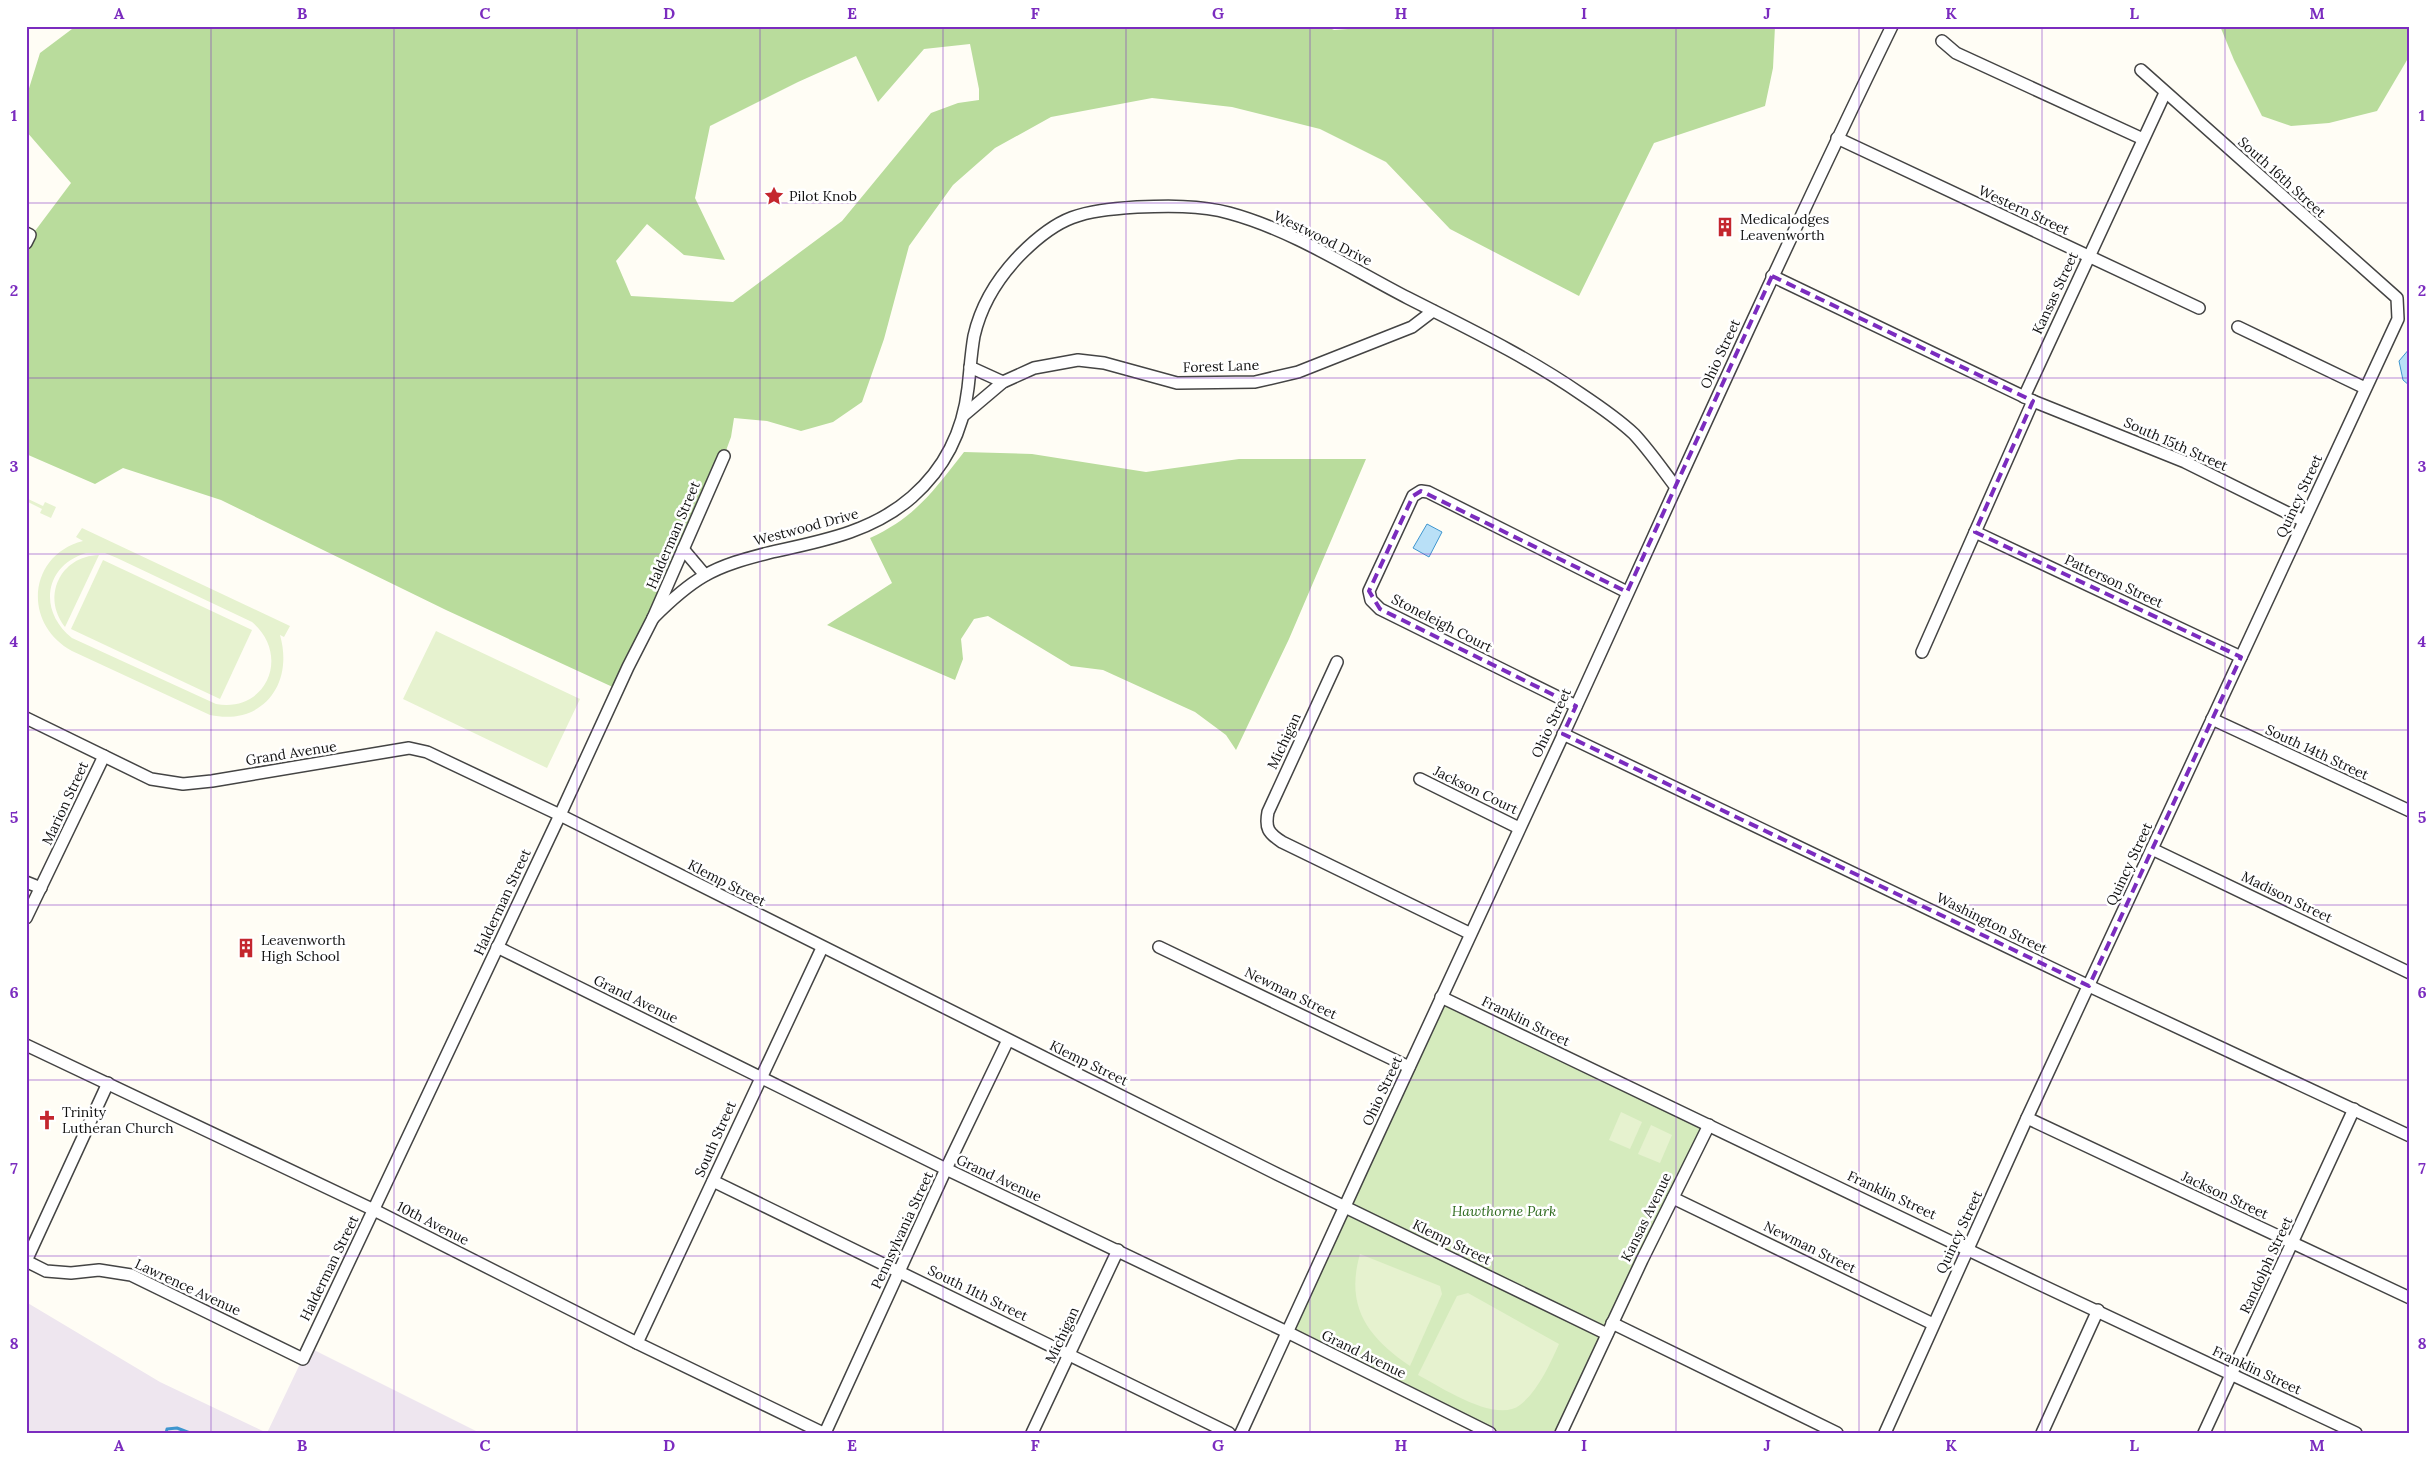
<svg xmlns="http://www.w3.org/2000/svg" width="2436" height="1459" font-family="Lora,serif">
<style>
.industrial{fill:#eee6ef}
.green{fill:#d5ebbd}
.forest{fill:#b9dc9c;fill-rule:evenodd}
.pitch{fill:#e6f2cf;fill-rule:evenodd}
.water{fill:#b9e0f7;stroke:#3f96cf}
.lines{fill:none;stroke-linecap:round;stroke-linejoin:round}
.stream{stroke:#3f96cf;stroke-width:3}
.minor-casing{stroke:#444;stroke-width:14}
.minor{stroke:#fff;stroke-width:11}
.marked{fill:none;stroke:#7b2cbf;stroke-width:4;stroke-dasharray:10 6;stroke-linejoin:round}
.grid{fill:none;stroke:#7b2cbf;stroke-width:1;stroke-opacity:0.55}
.labels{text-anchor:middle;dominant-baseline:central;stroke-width:5;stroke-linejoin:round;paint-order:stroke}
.street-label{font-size:14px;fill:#111;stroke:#fff}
.poi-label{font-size:14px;fill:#111;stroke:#fff;text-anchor:start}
.park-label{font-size:14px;font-style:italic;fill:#2f6b1f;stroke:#fff}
.neatline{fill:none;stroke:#7b2cbf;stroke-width:2}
.grid-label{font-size:16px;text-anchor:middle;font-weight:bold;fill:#7b2cbf}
</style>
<rect width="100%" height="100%" fill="#fffdf5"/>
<polygon class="industrial" points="26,1302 160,1382 267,1433 308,1347 480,1433 26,1433"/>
<polygon class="green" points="1441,997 1709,1125 1561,1433 1490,1433 1287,1332"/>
<g class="forest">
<path d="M 76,26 L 1326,26 L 1334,30 L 1348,29 L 1350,26 L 1775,26 L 1773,68 L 1765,106 L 1654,143 L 1579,296 L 1450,229 L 1386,162 L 1320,129 L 1232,107 L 1152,98 L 1051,117 L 995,148 L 953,185 L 909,246 L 884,339 L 862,402 L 833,422 L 801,431 L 767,421 L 734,418 L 731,437 L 724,456 L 617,689 L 446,610 L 221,500 L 123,468 L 95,484 L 26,454 L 26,243 L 71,183 L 26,131 L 26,98 L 40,53 ZM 970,44 L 979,89 L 979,100 L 958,103 L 931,113 L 842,221 L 733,302 L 631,296 L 616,261 L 647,224 L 684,255 L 725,260 L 695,198 L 710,126 L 798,82 L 856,56 L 878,102 L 924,49 Z"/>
<polygon points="2220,26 2410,26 2410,55 2377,111 2329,123 2291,126 2262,116 2234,60"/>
<path d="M 964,452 L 1032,454 L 1146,472 L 1239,459 L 1366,459 L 1289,639 L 1236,750 L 1226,735 L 1195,712 L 1103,670 L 1071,666 L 988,616 L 974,619 L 961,639 L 963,659 L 955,680 L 827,625 L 892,583 L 870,538 C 916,517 934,490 964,452 Z"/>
</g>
<g class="pitch">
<polygon points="26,498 43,506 45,502 56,507 51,518 40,513 42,509 26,501"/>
<path d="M 82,528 L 290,626 L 284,637 L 280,635 C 294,684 263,726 210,715 L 72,651 C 22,624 28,555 83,541 L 76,537 ZM 86,553 L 105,553 L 117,558 L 252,622 C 291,655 267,713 216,704 L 72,638 C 38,611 44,566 86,553 Z"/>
<path d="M 99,555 L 65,627 C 41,597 60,556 99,555 Z"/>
<polygon points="103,560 252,630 220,699 71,629"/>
<polygon points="436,631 580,699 547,768 403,699"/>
<polygon points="1621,1112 1642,1122 1630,1149 1609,1140"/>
<polygon points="1651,1125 1672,1135 1660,1163 1638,1154"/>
<path d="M 1360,1254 L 1440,1286 L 1442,1294 L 1410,1366 C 1367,1337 1345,1306 1360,1254 Z"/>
<path d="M 1468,1293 L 1559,1344 C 1550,1364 1538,1391 1520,1405 C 1496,1424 1441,1387 1418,1375 L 1457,1296 Z"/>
</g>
<g class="water">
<polygon points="2410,348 2410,386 2403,380 2399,361"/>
<polygon points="1427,524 1442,532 1429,557 1413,548"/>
</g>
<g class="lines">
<polyline class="stream" points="166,1433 167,1429 177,1428 190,1433"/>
<defs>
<g id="minor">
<polyline points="1942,41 1956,53 2143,139"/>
<polyline points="1837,138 2199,308"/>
<polyline points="26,233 30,235 26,243"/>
<polyline points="1772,276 2033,401 2185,462 2304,521"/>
<polyline points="2238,327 2365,388"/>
<polyline points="970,367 1003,382"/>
<polyline points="2024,397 2165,93"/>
<polyline points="964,415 1003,382 1034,368 1078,360 1104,363 1177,383 1255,382 1298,372 1412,327 1433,311"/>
<polyline points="1975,532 2241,657"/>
<polyline points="683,549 705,575"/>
<path d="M 653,618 C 668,603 685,587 704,576 C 724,564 749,558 772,552 C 822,541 872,532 912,497 C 945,468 963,432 968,388 C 970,371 971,353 974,336 C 981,305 998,278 1019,256 C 1059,215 1081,211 1137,207 C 1166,206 1200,205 1229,213 C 1292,230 1350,268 1408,298 C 1467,328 1526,356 1581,394 C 1599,406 1618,419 1634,434 C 1649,450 1662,469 1675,486"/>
<polyline points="1922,652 2033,401"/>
<path d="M 1337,662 L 1268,812 C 1265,828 1268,833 1282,842 L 1469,933"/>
<polyline points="1576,706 1380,609 1371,600 1369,591 1413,496 1421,491 1428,492 1627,592"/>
<polyline points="26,718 151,779 183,784 212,781 409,748 427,752 560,815 1277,1174 1607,1334"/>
<polyline points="2212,719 2410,811"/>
<polyline points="1563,734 2089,986 2410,1136"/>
<polyline points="1420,779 1519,828"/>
<polyline points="2152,849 2410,973"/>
<polyline points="26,882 41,888"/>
<polyline points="26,918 104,756"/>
<polyline points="497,947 946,1169 1287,1332 1490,1433"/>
<polyline points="1159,947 1409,1067"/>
<polyline points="1441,997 2037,1283 2356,1433"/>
<polyline points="26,1045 374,1210 637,1343 823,1433"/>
<polyline points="2027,1118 2410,1298"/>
<polyline points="713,1181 1229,1433"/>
<polyline points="1673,1198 1933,1324"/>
<polyline points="26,1261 46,1271 71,1273 99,1270 131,1275 303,1359 560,815 628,667 653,618 724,456"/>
<polyline points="26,1261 108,1083"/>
<polyline points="1612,1323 1837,1433"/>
<polyline points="637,1343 822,948"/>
<polyline points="825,1433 946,1169 1008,1040"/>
<polyline points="1032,1433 1118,1250"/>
<path d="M 1241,1433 C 1347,1199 1457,966 1564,733 C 1672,497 1778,260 1892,26"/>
<polyline points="1561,1433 1642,1260 1709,1125"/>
<polyline points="1885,1433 2027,1118 2398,319 2397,298 2141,70"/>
<polyline points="2042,1433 2098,1310"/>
<polyline points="2204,1433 2354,1109"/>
</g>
</defs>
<use href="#minor" class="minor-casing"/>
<use href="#minor" class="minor"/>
</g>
<path class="marked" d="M 1772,276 L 2033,401 L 1975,532 L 2241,657 L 2089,986 L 1563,734 L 1576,706 L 1380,609 L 1369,591 L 1413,496 L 1421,491 L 1627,592 Z"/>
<path class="grid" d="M 211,26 L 211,1433M 394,26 L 394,1433M 577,26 L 577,1433M 760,26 L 760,1433M 943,26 L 943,1433M 1126,26 L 1126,1433M 1310,26 L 1310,1433M 1493,26 L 1493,1433M 1676,26 L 1676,1433M 1859,26 L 1859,1433M 2042,26 L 2042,1433M 2225,26 L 2225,1433M 26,203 L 2410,203M 26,378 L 2410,378M 26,554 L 2410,554M 26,730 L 2410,730M 26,905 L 2410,905M 26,1080 L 2410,1080M 26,1256 L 2410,1256"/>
<defs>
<symbol id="sight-bare" viewBox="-9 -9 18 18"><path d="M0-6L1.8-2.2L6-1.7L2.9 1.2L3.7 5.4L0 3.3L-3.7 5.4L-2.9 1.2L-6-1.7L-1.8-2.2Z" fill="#c4262e" stroke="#fff" stroke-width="2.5" paint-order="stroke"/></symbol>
<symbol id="building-bare" viewBox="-9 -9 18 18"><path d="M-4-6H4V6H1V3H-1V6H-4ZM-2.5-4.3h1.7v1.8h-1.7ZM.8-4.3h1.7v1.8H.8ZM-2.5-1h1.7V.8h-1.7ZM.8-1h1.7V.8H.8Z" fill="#c4262e" stroke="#fff" stroke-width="2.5" paint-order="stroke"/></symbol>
<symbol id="church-bare" viewBox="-9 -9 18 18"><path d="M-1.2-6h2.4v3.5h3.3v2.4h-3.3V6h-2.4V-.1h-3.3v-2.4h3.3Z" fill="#c4262e" stroke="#fff" stroke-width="2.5" paint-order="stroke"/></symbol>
</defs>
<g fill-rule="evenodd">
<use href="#sight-bare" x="760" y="182" width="28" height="28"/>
<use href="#building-bare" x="1711" y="213" width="28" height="28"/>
<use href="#building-bare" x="232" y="934" width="28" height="28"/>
<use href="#church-bare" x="33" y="1106" width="28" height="28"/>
</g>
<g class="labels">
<g class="street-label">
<text transform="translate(2282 177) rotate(42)">South 16th Street</text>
<text transform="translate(2024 210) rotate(25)">Western Street</text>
<text transform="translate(1323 238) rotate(26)">Westwood Drive</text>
<text transform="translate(2055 293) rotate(-65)">Kansas Street</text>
<text transform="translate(1720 354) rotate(-65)">Ohio Street</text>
<text transform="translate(1221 366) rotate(-2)">Forest Lane</text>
<text transform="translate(2176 444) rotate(24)">South 15th Street</text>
<text transform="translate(2299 496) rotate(-65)">Quincy Street</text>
<text transform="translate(806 527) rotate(-15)">Westwood Drive</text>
<text transform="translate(673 535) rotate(-67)">Halderman Street</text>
<text transform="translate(2114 581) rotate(25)">Patterson Street</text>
<text transform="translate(1442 623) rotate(27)">Stoneleigh Court</text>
<text transform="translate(1551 723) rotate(-65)">Ohio Street</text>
<text transform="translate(1284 741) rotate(-65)">Michigan</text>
<text transform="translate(2317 752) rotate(25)">South 14th Street</text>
<text transform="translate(291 753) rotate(-9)">Grand Avenue</text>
<text transform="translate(1476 790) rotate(26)">Jackson Court</text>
<text transform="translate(65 803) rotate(-65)">Marion Street</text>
<text transform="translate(2129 864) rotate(-65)">Quincy Street</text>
<text transform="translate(727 883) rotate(27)">Klemp Street</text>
<text transform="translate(2287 897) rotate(26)">Madison Street</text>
<text transform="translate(502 902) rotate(-65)">Halderman Street</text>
<text transform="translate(1992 923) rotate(26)">Washington Street</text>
<text transform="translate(1291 993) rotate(26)">Newman Street</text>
<text transform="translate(636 999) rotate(26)">Grand Avenue</text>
<text transform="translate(1526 1021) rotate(26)">Franklin Street</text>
<text transform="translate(1089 1063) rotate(26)">Klemp Street</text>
<text transform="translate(1382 1091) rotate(-65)">Ohio Street</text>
<text transform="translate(715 1139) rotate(-66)">South Street</text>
<text transform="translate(999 1178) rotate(25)">Grand Avenue</text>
<text transform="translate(1892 1195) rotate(25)">Franklin Street</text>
<text transform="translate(2225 1195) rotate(25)">Jackson Street</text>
<text transform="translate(1646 1217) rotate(-64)">Kansas Avenue</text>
<text transform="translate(433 1223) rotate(27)">10th Avenue</text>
<text transform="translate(902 1230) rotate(-65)">Pennsylvania Street</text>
<text transform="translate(1959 1232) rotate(-65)">Quincy Street</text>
<text transform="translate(1452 1242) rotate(26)">Klemp Street</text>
<text transform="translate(1810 1247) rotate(26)">Newman Street</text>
<text transform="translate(2266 1265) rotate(-65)">Randolph Street</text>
<text transform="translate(329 1268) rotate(-64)">Halderman Street</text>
<text transform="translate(188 1287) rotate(25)">Lawrence Avenue</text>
<text transform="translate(978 1293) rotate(26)">South 11th Street</text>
<text transform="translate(1062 1335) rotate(-65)">Michigan</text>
<text transform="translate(1364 1354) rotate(26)">Grand Avenue</text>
<text transform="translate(2257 1370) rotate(25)">Franklin Street</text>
</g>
<g class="poi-label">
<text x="789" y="196">Pilot Knob</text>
<text x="1740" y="219">Medicalodges<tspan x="1740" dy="16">Leavenworth</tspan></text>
<text x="261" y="940">Leavenworth<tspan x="261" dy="16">High School</tspan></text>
<text x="62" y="1112">Trinity<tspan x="62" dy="16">Lutheran Church</tspan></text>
</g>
<g class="park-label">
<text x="1504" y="1211">Hawthorne Park</text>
</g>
</g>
<rect width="2436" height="1459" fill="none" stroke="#ffffff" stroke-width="55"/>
<rect x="28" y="28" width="2380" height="1404" class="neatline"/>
<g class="grid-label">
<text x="119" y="19">A</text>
<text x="302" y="19">B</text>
<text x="485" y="19">C</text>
<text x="669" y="19">D</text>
<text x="852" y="19">E</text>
<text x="1035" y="19">F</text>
<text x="1218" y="19">G</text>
<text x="1401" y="19">H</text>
<text x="1584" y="19">I</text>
<text x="1767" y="19">J</text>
<text x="1951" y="19">K</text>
<text x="2134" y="19">L</text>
<text x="2317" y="19">M</text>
<text x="14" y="121">1</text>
<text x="2422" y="121">1</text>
<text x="14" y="296">2</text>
<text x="2422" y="296">2</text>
<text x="14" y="472">3</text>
<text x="2422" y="472">3</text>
<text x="14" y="647">4</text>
<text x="2422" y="647">4</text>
<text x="14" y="823">5</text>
<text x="2422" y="823">5</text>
<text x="14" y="998">6</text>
<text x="2422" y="998">6</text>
<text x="14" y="1174">7</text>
<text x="2422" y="1174">7</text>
<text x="14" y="1349">8</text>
<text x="2422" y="1349">8</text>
<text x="119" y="1451">A</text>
<text x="302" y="1451">B</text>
<text x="485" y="1451">C</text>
<text x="669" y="1451">D</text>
<text x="852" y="1451">E</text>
<text x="1035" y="1451">F</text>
<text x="1218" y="1451">G</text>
<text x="1401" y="1451">H</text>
<text x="1584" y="1451">I</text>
<text x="1767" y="1451">J</text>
<text x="1951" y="1451">K</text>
<text x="2134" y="1451">L</text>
<text x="2317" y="1451">M</text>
</g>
</svg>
